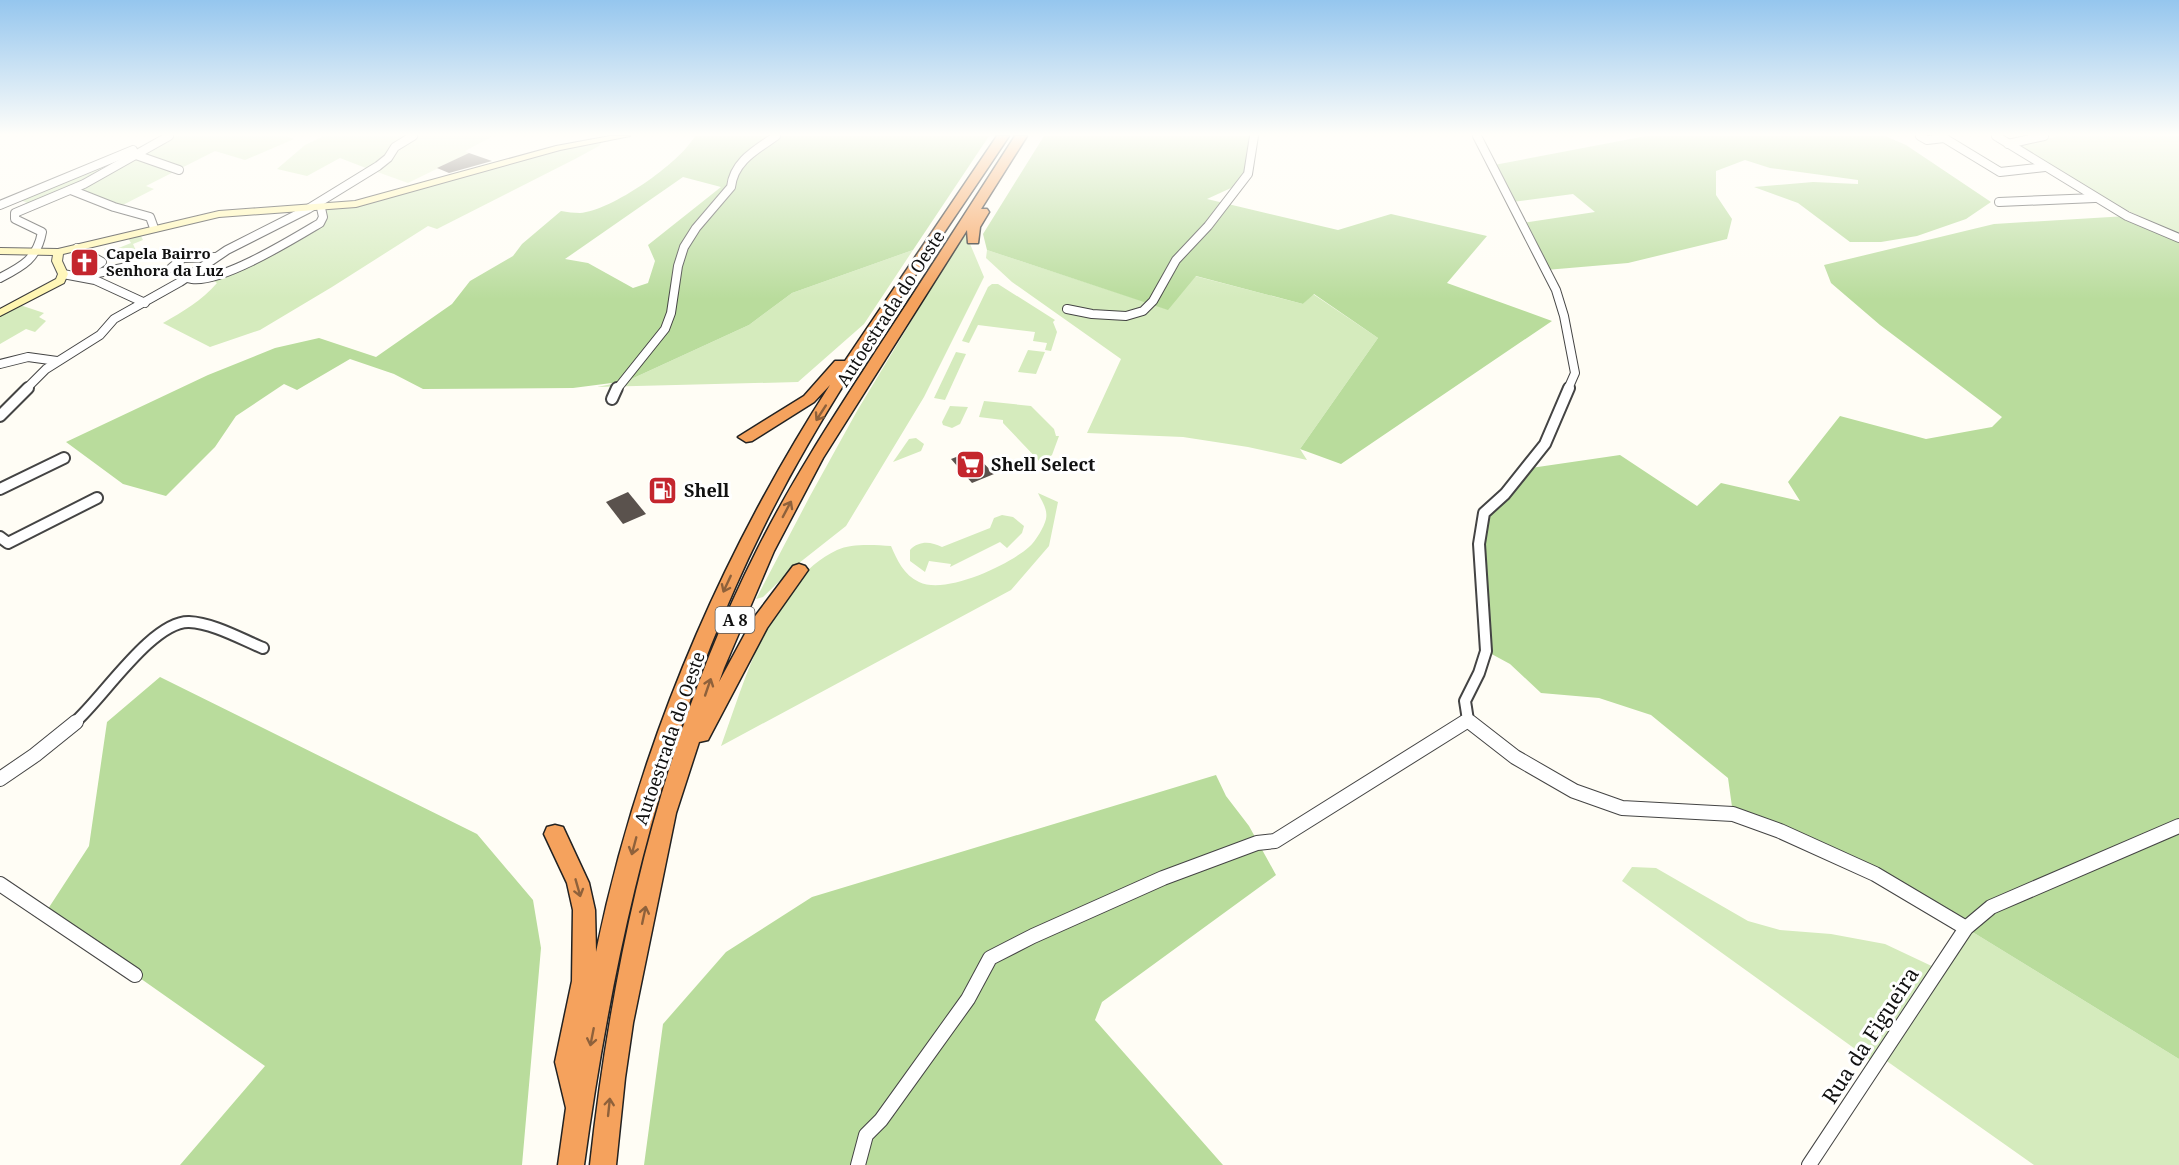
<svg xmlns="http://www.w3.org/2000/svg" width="2179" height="1165" font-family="'Noto Serif',serif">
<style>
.green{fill:#d5ebbd}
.forest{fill:#b9dc9c;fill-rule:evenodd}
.pitch{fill:#e6f2cf}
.building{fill:#5a524d}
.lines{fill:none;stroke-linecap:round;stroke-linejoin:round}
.street-far2-casing{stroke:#444;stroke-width:10}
.street-far1-casing{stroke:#444;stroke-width:14}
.street-casing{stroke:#444;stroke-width:16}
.secondary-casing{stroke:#333;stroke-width:2}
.highway-casing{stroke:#222;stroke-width:3}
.street-far2{stroke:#fff;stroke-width:8}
.street-far1{stroke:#fff;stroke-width:10}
.street{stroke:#fff;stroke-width:14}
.secondary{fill:#fff6b0;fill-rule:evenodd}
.highway{fill:#f5a25d;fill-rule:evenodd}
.oneway{stroke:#8e613b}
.labels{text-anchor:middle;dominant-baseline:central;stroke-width:6;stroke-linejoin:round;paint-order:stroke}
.far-poi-label{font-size:15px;font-weight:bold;fill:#111;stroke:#fff;text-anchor:start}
.shield{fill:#fff;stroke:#585858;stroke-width:1.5}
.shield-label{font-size:16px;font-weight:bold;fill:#111}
.street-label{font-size:18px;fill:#111;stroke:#fff}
.poi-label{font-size:18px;font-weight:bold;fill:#111;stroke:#fff;text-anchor:start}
.near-street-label{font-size:21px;fill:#111;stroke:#fff}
</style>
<rect width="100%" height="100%" fill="#fffdf5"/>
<g class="green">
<polygon points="169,136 286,136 294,139 245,160 215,151 146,186 154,189 117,208 71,190 31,205 17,198 117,155"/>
<polygon points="324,136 413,136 371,170 340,158 307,176 277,169 305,145"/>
<polygon points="2061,136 2179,136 2179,235 2122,208 2016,145"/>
<path d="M 603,140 L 599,146 L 575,159 L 437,229 L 428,226 L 332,287 L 260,330 L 210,347 L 163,323 C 184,311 201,301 217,283 L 212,280 L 326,216 L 326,210 L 387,196 L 559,149 Z"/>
<polygon points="148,229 151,234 141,236 143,240 133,244 137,253 131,256 128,254 118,259 104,249 113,246 116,249 131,243 127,236"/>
<polygon points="965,232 984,277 924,397 846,526 794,567 763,597 756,599 810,496 857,411"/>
<polygon points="913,250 864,324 798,382 597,387 627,381 749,325 792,293"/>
<polygon points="987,250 1167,309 1195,276 1303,304 1313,294 1378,338 1300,449 1307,460 1248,447 1183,437 1087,433 1121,359 1012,282 986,258"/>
<polygon points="992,284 998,284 1055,320 1053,322 1057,332 1051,351 1045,350 1047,343 1033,341 1035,332 978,325 969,343 962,341 988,287"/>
<polygon points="20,305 44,313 39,317 46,321 35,332 26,329 0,344 0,316"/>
<polygon points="1028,350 1045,352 1036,374 1018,372"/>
<polygon points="956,352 966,354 945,400 934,398"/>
<polygon points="984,401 1031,406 1054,429 1056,436 1059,436 1052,455 1041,463 1003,423 1003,420 979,417"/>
<polygon points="950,406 968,407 960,424 952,428 943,425 942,422"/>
<polygon points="916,438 924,444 921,451 893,462 909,439"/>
<path d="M 1038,493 L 1058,502 L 1049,546 L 1011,590 L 721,746 C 744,683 771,581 837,550 C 852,543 875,545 891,546 C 897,560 904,575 919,582 C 946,595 1009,565 1029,547 C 1036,541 1044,527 1046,519 C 1048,509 1042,502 1038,493 Z"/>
<path d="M 1002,515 L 1013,517 L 1024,526 L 1022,533 L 1007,548 L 1000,542 L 950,567 L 951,564 L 929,561 L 925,572 L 910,561 L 910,550 C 920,540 931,542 942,547 L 990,528 L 994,518 Z"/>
<polygon points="1632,867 1656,868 1748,921 1780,930 1831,934 1885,944 1938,969 1966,928 2179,1059 2179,1165 2034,1165 1881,1057 1876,1064 1622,881"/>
</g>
<g class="forest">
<path d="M 695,136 L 989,136 L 913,250 L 792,293 L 749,325 L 627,381 L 573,388 L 423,389 L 394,374 L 350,359 L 297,390 L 284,384 L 236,416 L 215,447 L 166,496 L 123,484 L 66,442 L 208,375 L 275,348 L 319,338 L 376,357 L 452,304 L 470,281 L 513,256 L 522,244 L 561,211 C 567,212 574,213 580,213 C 611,211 680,163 695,136 ZM 683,177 L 721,187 L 648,245 L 655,261 L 648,283 L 633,288 L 588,263 L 565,259 Z"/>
<polygon points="1044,136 1251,136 1244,182 1207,199 1338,230 1391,214 1487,236 1447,283 1552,321 1341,464 1300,449 1378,338 1314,294 1303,304 1196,276 1168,310 987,250 983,234"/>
<polygon points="1646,136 1885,136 1906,145 1991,202 1966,219 1917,236 1881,242 1850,242 1798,203 1754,187 1813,182 1858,184 1858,180 1770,168 1745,160 1716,171 1716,195 1732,219 1727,239 1628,263 1546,270 1522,223 1595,212 1573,194 1512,202 1494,165"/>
<polygon points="2127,216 2179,238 2179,1059 1966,928 1875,874 1733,814 1728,778 1651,715 1599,698 1541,693 1510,664 1486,651 1484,513 1524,469 1620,455 1697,506 1721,483 1800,501 1788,482 1840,416 1926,439 1992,427 2002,417 1880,325 1831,283 1824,265 1994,224"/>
<polygon points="160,677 477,834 533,900 541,948 522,1165 180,1165 265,1066 46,912 89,846 107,722"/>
<polygon points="1216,775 1226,796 1249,826 1276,875 1102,1002 1095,1020 1223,1165 644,1165 663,1024 726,952 812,897"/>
</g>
<polygon class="pitch" points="413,136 493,136 465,151 469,153 408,183 369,169 395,147"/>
<g class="building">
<polygon points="469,153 492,161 449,173 437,168"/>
<polygon points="972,451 994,474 972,483 951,459"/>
<polygon points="628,492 646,514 623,524 606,502"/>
</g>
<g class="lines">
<defs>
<g id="street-far2">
<polyline points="1477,136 1556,290 1564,316 1575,373 1568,389"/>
<polyline points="1920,136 1927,140 1944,138 2000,172 2045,167"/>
<polyline points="1996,136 2127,216 2179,238"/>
<polyline points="2008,144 2044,136"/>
<polyline points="133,154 179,170"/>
<polyline points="71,190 114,207 150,217 154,228"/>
<polyline points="1999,202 2095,198"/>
<polyline points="0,205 133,150"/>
<polyline points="77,248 102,262 92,269"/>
<path d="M 215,257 L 183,258 L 171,268 C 177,273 184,278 192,279 C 222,283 293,239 320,223 L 323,217 L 321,208"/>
<polyline points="98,273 127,267"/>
<polyline points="63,274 95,280 145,303"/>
<path d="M 0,278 C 23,266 37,259 42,232 L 15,219 L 15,213 L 84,184 L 169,136"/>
<polyline points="1067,309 1092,314 1126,316 1143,311 1153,301 1176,260 1208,226 1248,174 1254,136"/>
<polyline points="0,364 28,357 57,361"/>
<polyline points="26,389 46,369 100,335 114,319 180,282 227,250 308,209 378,166 388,158 395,147 413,136"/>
<path d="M 617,389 L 665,329 L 671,313 L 678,266 L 684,247 L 696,228 L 731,187 C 734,161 756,150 776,136"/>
</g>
<g id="street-far1">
<polyline points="612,399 617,388"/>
<polyline points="0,416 28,388"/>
<polyline points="0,489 64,458"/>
<polyline points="0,537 8,543 97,498"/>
<path d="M 74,723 C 102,699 152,621 189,622 C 213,623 241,639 263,648"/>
<polyline points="1463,723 1468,720"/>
<polyline points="1472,723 1468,720 1465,701 1479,673 1486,651 1479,544 1484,513 1505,494 1545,444 1569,388"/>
</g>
<g id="street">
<polyline points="1470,722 1515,757 1574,791 1622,808 1733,814 1780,831 1875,874 1966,928"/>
<polyline points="0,779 35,755 76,722"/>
<polyline points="0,884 135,975"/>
<polyline points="858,1165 866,1135 881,1120 968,999 990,958 1033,936 1163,878 1257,843 1275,841 1465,722"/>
<polyline points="1809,1165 1966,928 1991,907 2179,826"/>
</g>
<polygon id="secondary" points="610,136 630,136 560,150 356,207 219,217 63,254 62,261 68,274 64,283 0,316 0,309 56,279 58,274 52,261 53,255 0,254 0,248 58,249 219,211 355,201 556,146"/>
<g id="highway">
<path d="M 997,136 L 1009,136 C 924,265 830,391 762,530 C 663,730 614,945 584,1165 L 558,1165 L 566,1108 L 555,1062 L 572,981 L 573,910 L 567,883 L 544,834 L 547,827 L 555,825 L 563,827 L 589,883 L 595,910 L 596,952 C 638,749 718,559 830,385 L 814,402 L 752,441 L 746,442 L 738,437 L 804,396 L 835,361 L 845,361 Z"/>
<path d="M 1015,136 L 1027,136 L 981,209 L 987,209 L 989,212 L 980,227 L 978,243 L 968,243 L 967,230 L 823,458 L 774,551 L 724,668 L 719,682 L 753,619 L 793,566 L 799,564 L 805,566 L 808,570 L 767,628 L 708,740 L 699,742 L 676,813 L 633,1023 L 625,1078 L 616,1165 L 590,1165 C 613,955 661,740 757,550 C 792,480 834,416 876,351 C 923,279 969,208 1015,136 Z"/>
</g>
</defs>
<use href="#street-far2" class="street-far2-casing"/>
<use href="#street-far1" class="street-far1-casing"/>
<use href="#street" class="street-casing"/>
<use href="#secondary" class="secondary-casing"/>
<use href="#highway" class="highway-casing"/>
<use href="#street-far2" class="street-far2"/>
<use href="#street-far1" class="street-far1"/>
<use href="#street" class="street"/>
<use href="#secondary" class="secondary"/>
<use href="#highway" class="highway"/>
</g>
<defs><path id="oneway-shaft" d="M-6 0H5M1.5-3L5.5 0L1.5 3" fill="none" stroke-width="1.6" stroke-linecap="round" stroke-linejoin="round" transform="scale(1.5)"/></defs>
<g class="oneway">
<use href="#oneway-shaft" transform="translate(821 413) rotate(123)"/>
<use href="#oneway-shaft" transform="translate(787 509) rotate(-62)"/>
<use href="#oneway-shaft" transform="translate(727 584) rotate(115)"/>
<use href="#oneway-shaft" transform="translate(708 687) rotate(-71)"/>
<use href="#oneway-shaft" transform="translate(634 846) rotate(105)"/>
<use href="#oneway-shaft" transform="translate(578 888) rotate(74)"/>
<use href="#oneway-shaft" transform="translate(644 915) rotate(-78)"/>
<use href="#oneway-shaft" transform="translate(592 1037) rotate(101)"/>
<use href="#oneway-shaft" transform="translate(609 1107) rotate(-84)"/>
</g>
<linearGradient id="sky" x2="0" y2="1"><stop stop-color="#95c6ee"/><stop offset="0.45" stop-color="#fffefa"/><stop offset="1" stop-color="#fffefa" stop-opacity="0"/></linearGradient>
<rect width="2179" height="299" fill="url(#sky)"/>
<defs>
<symbol id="church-square" viewBox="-11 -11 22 22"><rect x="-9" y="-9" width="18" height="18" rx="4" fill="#c4262e" stroke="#fff"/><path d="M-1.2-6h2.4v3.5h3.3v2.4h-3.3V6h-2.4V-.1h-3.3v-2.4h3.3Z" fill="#fff"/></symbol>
<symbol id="supermarket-square" viewBox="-11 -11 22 22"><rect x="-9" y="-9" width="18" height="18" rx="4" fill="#c4262e" stroke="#fff"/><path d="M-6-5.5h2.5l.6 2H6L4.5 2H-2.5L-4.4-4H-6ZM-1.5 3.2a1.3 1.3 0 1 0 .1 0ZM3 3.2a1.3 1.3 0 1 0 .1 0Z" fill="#fff"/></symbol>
<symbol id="fuel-square" viewBox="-11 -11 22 22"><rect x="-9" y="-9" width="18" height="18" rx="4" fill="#c4262e" stroke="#fff"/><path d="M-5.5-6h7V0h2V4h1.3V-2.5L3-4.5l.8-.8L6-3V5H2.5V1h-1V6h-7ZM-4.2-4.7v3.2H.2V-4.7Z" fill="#fff"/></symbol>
</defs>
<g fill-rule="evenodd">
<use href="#church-square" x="68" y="246" width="33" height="33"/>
<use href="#supermarket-square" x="954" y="448" width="33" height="33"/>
<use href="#fuel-square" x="646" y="474" width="33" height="33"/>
</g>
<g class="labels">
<g class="far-poi-label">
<text x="106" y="253">Capela Bairro<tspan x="106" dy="17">Senhora da Luz</tspan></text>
</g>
<rect class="shield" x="715.5" y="607" width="39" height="26" rx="4.5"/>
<g class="shield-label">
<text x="735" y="620">A 8</text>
</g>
<g class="street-label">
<text transform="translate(890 308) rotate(-57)">Autoestrada do Oeste</text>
<text transform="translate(669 738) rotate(-71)">Autoestrada do Oeste</text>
</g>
<g class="poi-label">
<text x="991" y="464">Shell Select</text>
<text x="684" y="490">Shell</text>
</g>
<g class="near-street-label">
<text transform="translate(1870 1035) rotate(-57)">Rua da Figueira</text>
</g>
</g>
</svg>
